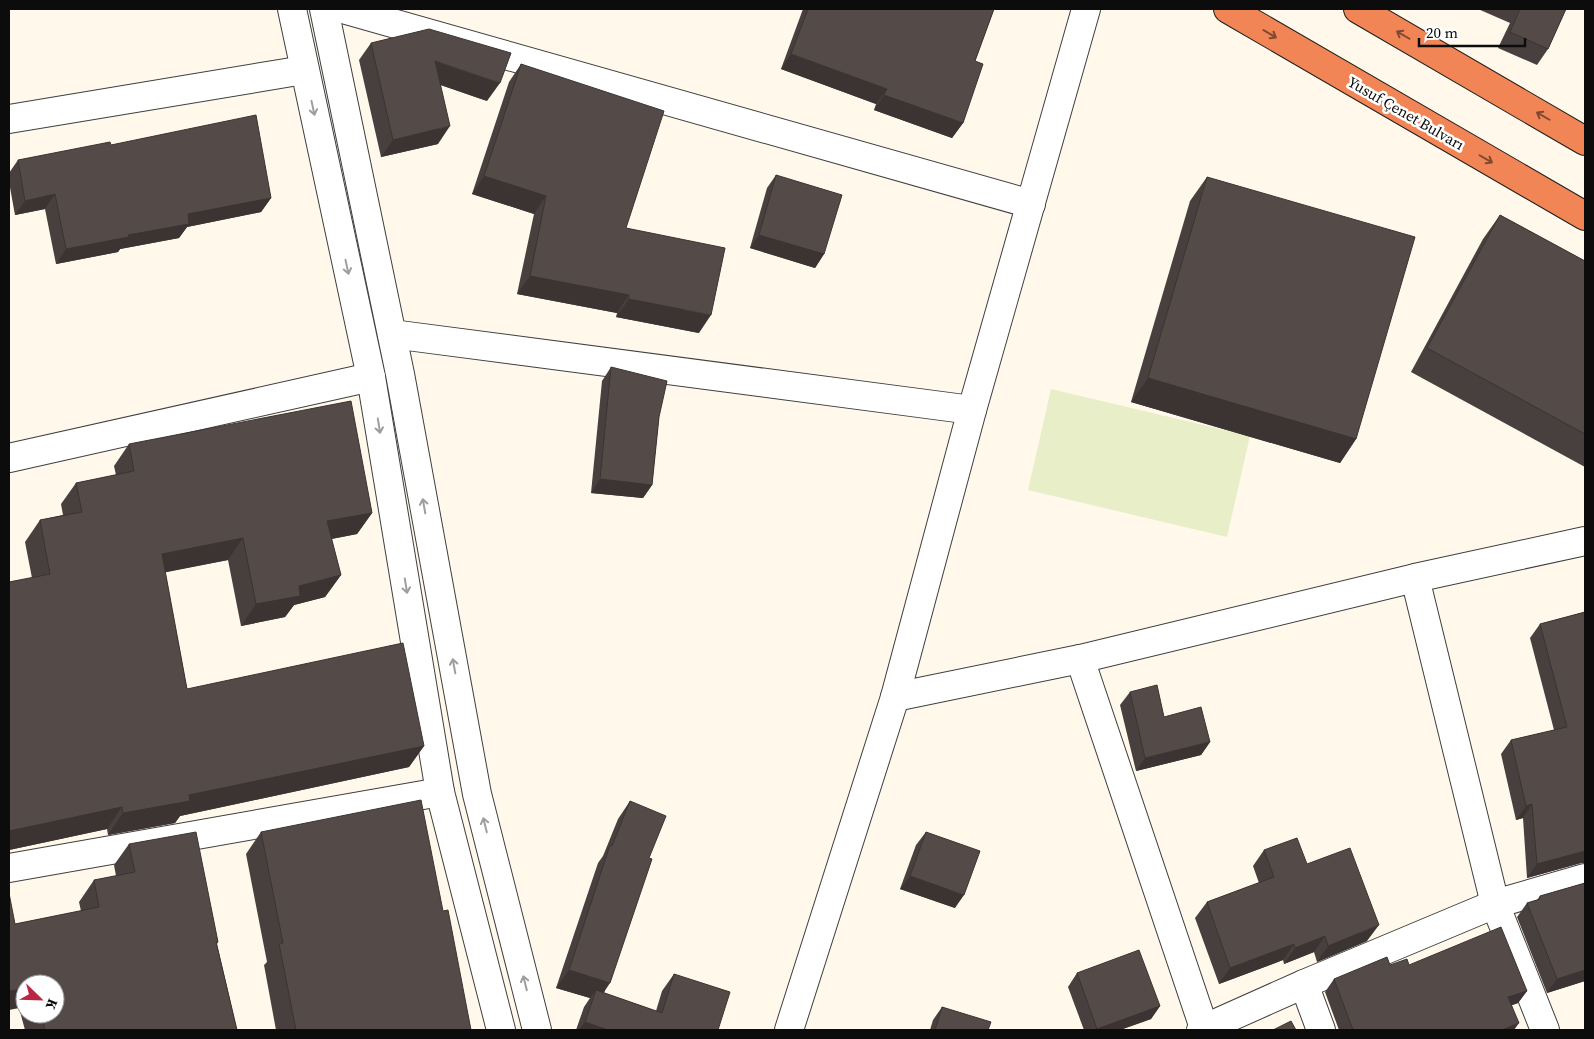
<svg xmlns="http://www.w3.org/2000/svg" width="1594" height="1039" font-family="'Source Serif 4',serif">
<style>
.pitch{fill:#e8efc8}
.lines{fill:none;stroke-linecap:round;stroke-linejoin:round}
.street-casing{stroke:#3f3f3f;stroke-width:30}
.highway-casing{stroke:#1d1d1d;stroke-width:30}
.street{stroke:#fff;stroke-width:28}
.highway{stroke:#f28556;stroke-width:28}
.wall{fill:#48403e;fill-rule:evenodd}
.shaded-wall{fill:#3b3432}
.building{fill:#544b48;stroke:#3b3432}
.oneway{stroke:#7f4831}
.oneway2{stroke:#9e9e9e}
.labels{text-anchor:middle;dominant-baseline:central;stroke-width:5;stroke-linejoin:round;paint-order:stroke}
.street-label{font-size:15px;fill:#0c0c0c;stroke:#fff}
</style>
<rect width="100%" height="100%" fill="#fff8eb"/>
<polygon class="pitch" points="1051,389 1250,436 1227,537 1028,490"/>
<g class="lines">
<defs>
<g id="street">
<polyline points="292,9 371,377 440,792 501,1030"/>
<polyline points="324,9 400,374 477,794 537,1030"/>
<polyline points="343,9 1031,204"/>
<polyline points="9,119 304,70"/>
<polyline points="392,334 972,410"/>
<polyline points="9,458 371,377"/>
<polyline points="1415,578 1495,904 1545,1030"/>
<polyline points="1080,659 1204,1028"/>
<polyline points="895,697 1080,659 1415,578 1585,541"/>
<polyline points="9,868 440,792"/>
<polyline points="1304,984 1321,1030"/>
<polyline points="789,1030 895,697 972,410 1086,9"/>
<polyline points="1201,1030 1304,984 1495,904 1585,878"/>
</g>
<g id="highway">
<polyline points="1228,9 1585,216"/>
<polyline points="1358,9 1585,141"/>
</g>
</defs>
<use href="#street" class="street-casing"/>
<use href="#highway" class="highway-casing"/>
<use href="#street" class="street"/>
<use href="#highway" class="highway"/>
</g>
<g class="wall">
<polygon points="803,9 994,9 975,61 963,123 952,138 874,110 876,104 781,69"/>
<polygon points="1478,9 1566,9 1548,49 1537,65 1498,48 1510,23"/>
<polygon points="371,43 487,101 441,85 438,144 381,157 359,60"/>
<polygon points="521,64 626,228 699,333 616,317 617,313 517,294 534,214 472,194 509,82"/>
<polygon points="111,145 271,198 261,212 187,227 179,238 120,249 118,252 56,264 45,209 15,215 9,182 9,173 18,160"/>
<polygon points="776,175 824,254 815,268 750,248 767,188"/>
<polygon points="1207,177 1356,439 1340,463 1131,402 1190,201"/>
<polygon points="1500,215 1585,261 1585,467 1411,372 1483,239"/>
<polygon points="611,367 659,417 652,485 643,498 591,493 602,381"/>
<polygon points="129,444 372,513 357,534 331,539 341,575 325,597 294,605 285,617 241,626 228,560 165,572 187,689 424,746 409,767 180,816 175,823 108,835 107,829 9,850 9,582 32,578 25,542 40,520 63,515 61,504 76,483 116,475 114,466"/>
<polygon points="1585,612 1585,863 1581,863 1527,878 1523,818 1516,820 1501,754 1511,740 1554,730 1530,638 1540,624"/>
<polygon points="1130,692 1164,717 1210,742 1201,755 1136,771 1120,705"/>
<polygon points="630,801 649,858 604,993 656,1011 662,991 674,974 718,1030 576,1030 584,1007 590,998 556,988 598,863 603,856 618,819"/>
<polygon points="261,832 443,911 471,1030 276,1030 264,965 267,962 246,854"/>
<polygon points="926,832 955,908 900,889 916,845"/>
<path d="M 129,844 L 218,942 L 217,944 L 237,1030 L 25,1030 L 19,1008 L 15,924 L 81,911 L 79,902 L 94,880 L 116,876 L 114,865 ZM 25,984 L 55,984 L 55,1014 L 25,1014 Z"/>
<polygon points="1264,850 1307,864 1367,941 1317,962 1314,952 1284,964 1283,960 1219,984 1195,918 1207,902 1259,883 1253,866"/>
<polygon points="1585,883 1585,981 1547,993 1517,917 1527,903 1537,900 1540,896"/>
<polygon points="1390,965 1409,965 1527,991 1518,1003 1512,1005 1514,1030 1339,1030 1325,992 1334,979"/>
<polygon points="1077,973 1160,1006 1151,1019 1120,1030 1084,1030 1068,987"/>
<polygon points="942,1007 988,1030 930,1030 933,1020"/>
</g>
<g class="shaded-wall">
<polygon points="791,54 887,89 876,104 781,69"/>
<polygon points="435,61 500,83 487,101 423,79"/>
<polygon points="884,95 963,123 952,138 874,110"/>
<polygon points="450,126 438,144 381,157 393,140"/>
<polygon points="484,176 546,196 534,214 472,194"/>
<polygon points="55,194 45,209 15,215 25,201"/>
<polygon points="271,198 261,212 187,227 179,238 120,249 118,252 56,264 66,249 128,235 188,214"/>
<polygon points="759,235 824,254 815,268 750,248"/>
<polygon points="530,276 629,295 617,313 517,294"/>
<polygon points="629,299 711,315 699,333 616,317"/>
<polygon points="1148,378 1356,439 1340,463 1131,402"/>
<polygon points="600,479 652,485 643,498 591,493"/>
<polygon points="372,513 357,534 311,543 327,521"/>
<polygon points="243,538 228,560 147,576 162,554"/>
<polygon points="341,575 325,597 294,605 285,617 241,626 256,604 299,586"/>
<polygon points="1210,742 1201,755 1136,771 1145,758"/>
<polygon points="424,746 409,767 180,816 175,823 108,835 123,813 189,795"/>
<polygon points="1532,804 1523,818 1516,820 1526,806"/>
<polygon points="122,807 107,829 9,850 9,831"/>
<polygon points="1585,851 1585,863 1581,863 1527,878 1537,864"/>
<polygon points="910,876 964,895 955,908 900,889"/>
<polygon points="1379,925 1367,941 1317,962 1328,946"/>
<polygon points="1325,936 1314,952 1284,964 1295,948"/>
<polygon points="1294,944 1283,960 1219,984 1230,968"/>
<polygon points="569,970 610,983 598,1001 596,990 590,998 556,988"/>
<polygon points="1585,970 1585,981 1547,993 1557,979"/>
<polygon points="25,988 25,1000 19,1008 9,1010 9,991"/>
<polygon points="1527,991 1518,1003 1499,1010 1508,997"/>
<polygon points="1160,1006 1151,1019 1120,1030 1096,1030 1097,1029"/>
<polygon points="585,1022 608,1030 579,1030"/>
<polygon points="1519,1023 1514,1030 1502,1030"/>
</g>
<g class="building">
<polygon points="808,9 994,9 975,61 983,64 963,123 884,95 887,89 791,54"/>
<polygon points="1520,9 1566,9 1548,49 1510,32"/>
<polygon points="429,29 511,53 500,83 435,61 450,126 393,140 371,43"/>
<polygon points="521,64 664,111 626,228 725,248 711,315 629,299 629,295 530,276 546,196 484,176"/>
<polygon points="256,115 271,198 188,214 189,224 128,235 129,237 66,249 55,194 25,201 18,160 110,142 111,145"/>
<polygon points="776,175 842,195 824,254 759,235"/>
<polygon points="1207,177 1415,237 1356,439 1148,378"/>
<polygon points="1500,215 1585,261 1585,434 1427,348"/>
<polygon points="611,367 667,381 659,417 652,485 600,479"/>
<polygon points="351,401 372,513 327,521 341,575 299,586 300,596 256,604 243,538 162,554 187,689 403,643 424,746 189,795 190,801 123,813 122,807 9,831 9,582 50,574 40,520 82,512 76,483 134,471 129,444"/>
<polygon points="1585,612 1585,851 1537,864 1532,804 1526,806 1511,740 1567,727 1540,624"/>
<polygon points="1157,685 1164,717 1201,707 1210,742 1145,758 1130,692"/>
<polygon points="421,800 443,911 448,910 471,1030 296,1030 279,944 283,943 261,832"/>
<polygon points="630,801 666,816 649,858 652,859 610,983 569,970 610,845 612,846"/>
<polygon points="196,832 218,942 216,942 237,1030 45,1030 41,1014 55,1014 55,984 25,984 25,988 9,991 9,893 15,924 99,907 94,880 135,872 129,844"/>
<polygon points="926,832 980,851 964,895 910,876"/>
<polygon points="1297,838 1307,864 1350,848 1379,925 1328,946 1325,936 1295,948 1294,944 1230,968 1207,902 1274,877 1264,850"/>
<polygon points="1585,883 1585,970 1557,979 1527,903 1540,899 1540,896"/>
<polygon points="1501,927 1527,991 1508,997 1519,1023 1502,1030 1353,1030 1334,979 1387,957 1390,965 1407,959 1409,965"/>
<polygon points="1139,950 1160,1006 1097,1029 1077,973"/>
<polygon points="674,974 730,992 718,1030 608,1030 585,1022 596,990 662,1013"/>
<polygon points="942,1007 991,1022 988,1030 935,1030"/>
<polygon points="1291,1021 1296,1030 1273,1030"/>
</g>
<defs><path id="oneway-shaft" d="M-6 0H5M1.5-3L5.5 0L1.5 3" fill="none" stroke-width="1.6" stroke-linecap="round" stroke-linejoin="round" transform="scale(1.25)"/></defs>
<g class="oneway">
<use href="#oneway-shaft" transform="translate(1270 34) rotate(31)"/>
<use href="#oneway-shaft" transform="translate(1403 35) rotate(-150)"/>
<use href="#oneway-shaft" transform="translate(1543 116) rotate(-150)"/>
<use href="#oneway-shaft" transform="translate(1486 159) rotate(30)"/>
</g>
<g class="oneway2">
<use href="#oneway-shaft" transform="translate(313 108) rotate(78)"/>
<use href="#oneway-shaft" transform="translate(347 267) rotate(78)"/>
<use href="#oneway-shaft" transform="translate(379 426) rotate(81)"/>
<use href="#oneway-shaft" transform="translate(424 506) rotate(-100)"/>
<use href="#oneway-shaft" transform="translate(406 586) rotate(81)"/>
<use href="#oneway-shaft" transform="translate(454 666) rotate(-100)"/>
<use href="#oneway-shaft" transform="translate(485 825) rotate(-104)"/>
<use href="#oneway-shaft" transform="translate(525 983) rotate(-104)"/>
</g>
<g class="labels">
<g class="street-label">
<text transform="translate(1406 113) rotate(30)">Yusuf Çenet Bulvarı</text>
</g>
</g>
<rect width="1594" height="1039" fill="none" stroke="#0c0c0c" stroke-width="20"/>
<g transform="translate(40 999) rotate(113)"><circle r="24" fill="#ffffff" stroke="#9e9e9e"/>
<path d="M0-4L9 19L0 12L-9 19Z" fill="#b92745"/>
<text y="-8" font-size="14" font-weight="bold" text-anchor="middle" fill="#0c0c0c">K</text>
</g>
<path d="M1419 38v8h106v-8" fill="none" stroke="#0c0c0c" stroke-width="2.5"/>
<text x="1426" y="38" font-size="15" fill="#0c0c0c" stroke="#ffffff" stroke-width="4" paint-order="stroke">20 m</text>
</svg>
